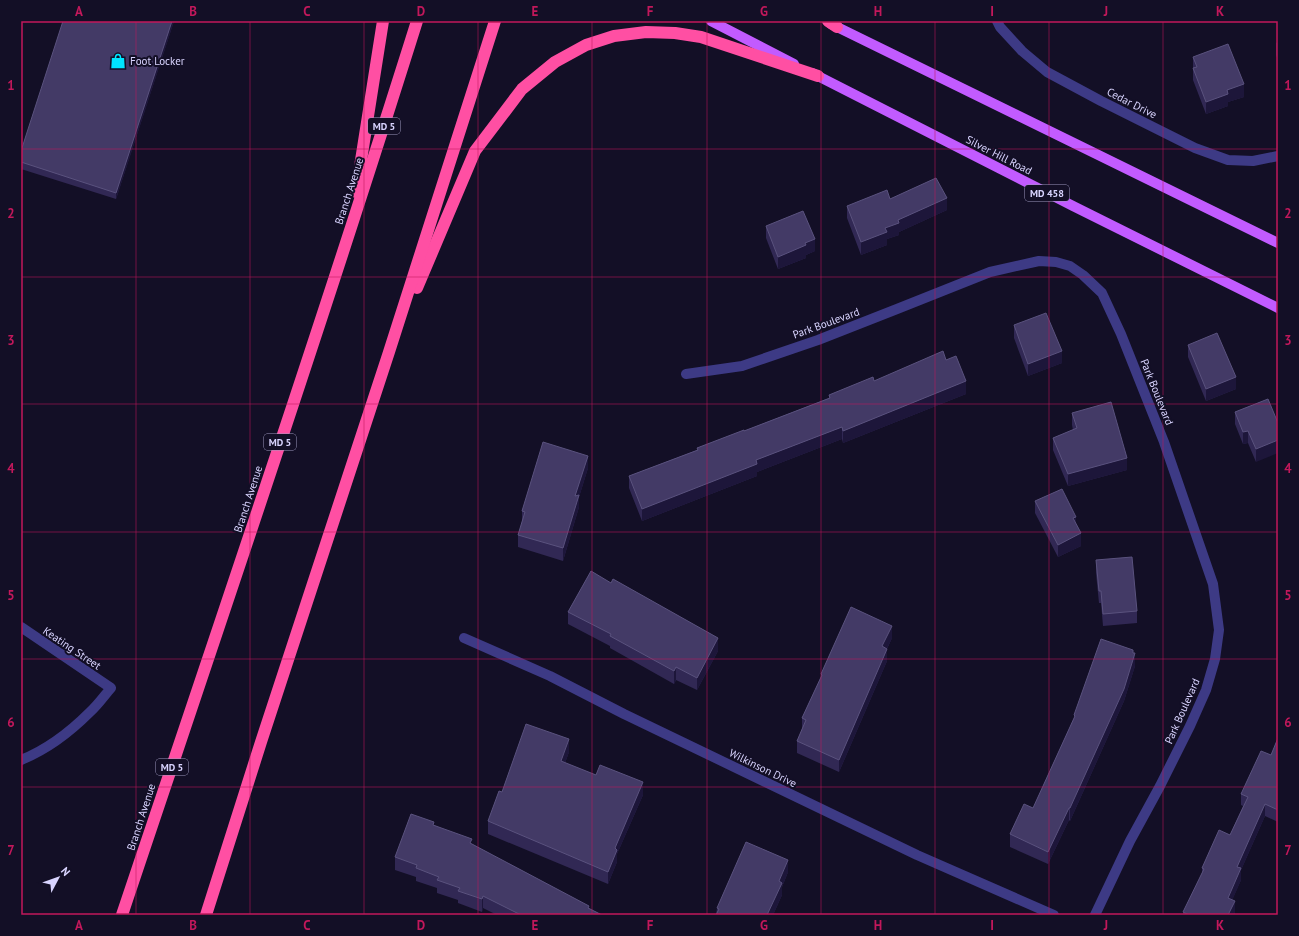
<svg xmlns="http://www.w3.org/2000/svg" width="1299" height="936" font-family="'PT Sans',sans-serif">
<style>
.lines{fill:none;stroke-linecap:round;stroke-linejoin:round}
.minor{stroke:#3d3a85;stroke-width:10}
.major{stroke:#c25bff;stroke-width:10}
.highway{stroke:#ff4fa3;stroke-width:12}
.wall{fill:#312854}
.shaded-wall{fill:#1d163a}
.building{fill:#433a66;stroke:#5a527e}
.grid{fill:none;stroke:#c2185b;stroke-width:1;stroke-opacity:0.55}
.labels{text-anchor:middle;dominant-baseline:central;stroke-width:4;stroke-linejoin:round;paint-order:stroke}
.shield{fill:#130f26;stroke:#9e99be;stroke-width:1}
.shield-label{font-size:10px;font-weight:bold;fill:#d9d4ff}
.poi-label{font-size:11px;fill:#d9d4ff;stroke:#130f26;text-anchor:start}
.street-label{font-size:11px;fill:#d9d4ff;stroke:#130f26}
.neatline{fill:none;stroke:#c2185b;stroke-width:1.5}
.grid-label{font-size:13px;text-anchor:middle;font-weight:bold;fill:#c2185b}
</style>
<rect width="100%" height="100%" fill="#130f26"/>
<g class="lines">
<g class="minor">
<polyline points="997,21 1000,27 1022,51 1047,72 1101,101 1195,148 1228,160 1253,161 1278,156"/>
<polyline points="686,374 742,366 818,340 897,309 990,272 1039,261 1056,262 1070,266 1083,275 1102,293 1121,334 1164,442 1213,584 1219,630 1215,659 1206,690 1190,726 1160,786 1130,841 1095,915"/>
<path d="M 21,627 L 111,688 C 104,696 98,705 90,712 C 71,731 46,750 21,760"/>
<polyline points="464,638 550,676 624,714 917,855 1054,915"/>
</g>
<g class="major">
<polyline points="711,21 794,64"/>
<polyline points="831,24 1278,243"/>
<polyline points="812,73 1073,206 1278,308"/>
</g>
<g class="highway">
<polyline points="828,21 837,27"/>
<polyline points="356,192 383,21"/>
<polyline points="417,288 475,151 522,89 555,62 586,45 614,36 646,32 675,33 701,37 818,76"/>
<path d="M 122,915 C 222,617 323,320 417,21"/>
<polyline points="206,915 261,742 389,352 495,21"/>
</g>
</g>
<g class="wall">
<polygon points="174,21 116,199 21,169 21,151"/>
<polygon points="1278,42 1278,60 1276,55 1276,43"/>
<polygon points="1193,57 1244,97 1228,102 1228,106 1206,114 1193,80"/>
<polygon points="890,199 947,210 899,232 899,235 887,239 887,245 861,255 847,218 847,206"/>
<polygon points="766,226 815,251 806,255 806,258 778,269 766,238"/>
<polygon points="1014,325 1062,363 1028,376 1014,338"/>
<polygon points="1188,345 1236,389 1206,401 1188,357"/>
<polygon points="946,360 966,394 843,443 842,439 757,472 757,476 642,521 629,488 629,476 697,450 697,448 744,431 829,398 829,395 874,381"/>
<polygon points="1268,399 1256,462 1248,443 1243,444 1235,424 1235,412"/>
<polygon points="1072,413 1127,470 1068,486 1053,450 1053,438 1073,430 1072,425"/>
<polygon points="588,468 579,497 579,507 563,561 518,547 518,535 522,522 522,511"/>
<polygon points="1035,501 1076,524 1081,546 1058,557 1035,513"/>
<polygon points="1096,560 1137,611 1137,623 1103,626 1101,603 1099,603 1096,573"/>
<polygon points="568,612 718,651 697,690 676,680 674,684 610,648 610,646 568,624"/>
<polygon points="892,638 887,649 887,661 839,772 797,753 797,741 802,729 802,718 821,677 821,674"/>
<polygon points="1133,653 1135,666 1124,701 1070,821 1069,820 1048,864 1010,847 1010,834 1033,808 1074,718 1074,715"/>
<polygon points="1278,738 1278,822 1265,816 1241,870 1241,880 1232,900 1235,913 1234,915 1183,915 1183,912 1202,874 1202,868 1230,835 1243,806 1241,805 1241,794 1271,755"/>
<polygon points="569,752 565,763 643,795 617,854 617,862 608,884 488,834 488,821 502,792"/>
<polygon points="434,825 472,844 602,915 497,915 483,908 482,912 458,903 458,900 437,893 437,888 416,881 416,877 395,870 395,857"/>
<polygon points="788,872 782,887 782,895 773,915 716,915 717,908"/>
</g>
<g class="shaded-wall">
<polygon points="172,21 174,21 116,199 116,193"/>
<polygon points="1244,84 1244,97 1228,102 1228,106 1206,114 1206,102 1227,90"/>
<polygon points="947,198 947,210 899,232 899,235 887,239 887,245 861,255 861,242 898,220"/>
<polygon points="815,239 815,251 806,255 806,258 778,269 778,257 805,243"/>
<polygon points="1062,351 1062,363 1028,376 1028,364"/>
<polygon points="1236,377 1236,389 1206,401 1206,389"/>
<polygon points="966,381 966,394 843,443 843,431"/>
<polygon points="842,427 842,439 757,472 757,476 642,521 642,509 756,460"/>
<polygon points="1248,431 1248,443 1243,444 1243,432"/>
<polygon points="1278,440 1278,453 1256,462 1256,449"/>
<polygon points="588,456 588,468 579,497 579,507 563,561 563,548 575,496"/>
<polygon points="1127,458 1127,470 1068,486 1068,474"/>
<polygon points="1076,517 1076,529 1073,518"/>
<polygon points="1081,533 1081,546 1058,557 1058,545"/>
<polygon points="892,626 892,638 882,659 882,646"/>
<polygon points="718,638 718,651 697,690 697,678"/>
<polygon points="887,649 887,661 839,772 839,760"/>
<polygon points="1133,650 1133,660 1135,653 1135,666 1124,701 1070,821 1070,808"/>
<polygon points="676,667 676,680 674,684 674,671"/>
<polygon points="569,739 569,752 561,774 561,761"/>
<polygon points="643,782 643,795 617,854 617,862 608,884 608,872 615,848"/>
<polygon points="1265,804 1265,816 1241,870 1241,880 1228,910 1228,898 1237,867"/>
<polygon points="1069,808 1069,820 1048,864 1048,852"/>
<polygon points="788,860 788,872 782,887 782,895 773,915 767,915 779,881"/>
<polygon points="483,896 483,908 482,912 482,899"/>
<polygon points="1235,901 1235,913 1234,915 1228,915"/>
</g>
<g class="building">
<polygon points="63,21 172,21 116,193 21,162 21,151"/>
<polygon points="1228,44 1244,84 1227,90 1228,94 1206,102 1193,68 1197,67 1193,57"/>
<polygon points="936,178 947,198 898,220 899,223 885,228 887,232 861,242 847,206 887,190 890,199"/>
<polygon points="803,211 815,239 805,243 806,245 778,257 766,226"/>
<polygon points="1046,313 1062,351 1028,364 1014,325"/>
<polygon points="1217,333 1236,377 1206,389 1188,345"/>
<polygon points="943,351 946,360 956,356 966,381 843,431 842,427 756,460 757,464 642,509 629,476 698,450 697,448 744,430 744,431 830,398 829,395 873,377 874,381"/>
<polygon points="1268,399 1278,423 1278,440 1256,449 1248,431 1243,432 1235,412"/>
<polygon points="1111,402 1127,458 1068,474 1053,438 1077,428 1072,413"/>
<polygon points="543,442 588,456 575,496 579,495 563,548 518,535 525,512 522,511"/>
<polygon points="1062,489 1076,517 1073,518 1081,533 1058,545 1035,501"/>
<polygon points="1132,557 1137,611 1103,614 1101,591 1099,591 1096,560"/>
<polygon points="591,571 611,583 613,579 718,638 697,678 676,667 674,671 610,636 611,634 568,612"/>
<polygon points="851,607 892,626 882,646 887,649 839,760 797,741 806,720 802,718 822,675 821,674"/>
<polygon points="1101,639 1133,650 1133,653 1135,653 1124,689 1070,808 1069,808 1048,852 1010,834 1024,804 1033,808 1075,716 1074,715"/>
<polygon points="526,724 569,739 561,761 596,775 600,765 643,782 615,848 617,850 608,872 488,821 499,791 502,792"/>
<polygon points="1278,738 1278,810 1265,804 1237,867 1241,868 1228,898 1235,901 1228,915 1189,915 1183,912 1204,869 1202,868 1219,830 1230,835 1248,797 1241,794 1261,751 1271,755"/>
<polygon points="411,814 434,822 433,825 472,839 470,843 589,906 588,908 602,915 521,915 483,896 482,899 458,891 460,888 437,880 439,877 416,868 417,865 395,857"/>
<polygon points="746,842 788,860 779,881 782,883 767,915 716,915 719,909 717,908"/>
</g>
<path class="grid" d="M 136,21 L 136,915M 250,21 L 250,915M 364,21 L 364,915M 478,21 L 478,915M 592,21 L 592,915M 707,21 L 707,915M 821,21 L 821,915M 935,21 L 935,915M 1049,21 L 1049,915M 1163,21 L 1163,915M 21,149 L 1278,149M 21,277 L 1278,277M 21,404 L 1278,404M 21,532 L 1278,532M 21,659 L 1278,659M 21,787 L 1278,787"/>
<defs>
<symbol id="shop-bare" viewBox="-9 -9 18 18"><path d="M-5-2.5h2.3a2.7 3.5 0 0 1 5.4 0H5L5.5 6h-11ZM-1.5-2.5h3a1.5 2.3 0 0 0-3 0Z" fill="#00e5ff" stroke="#130f26" stroke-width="2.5" paint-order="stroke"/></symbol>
</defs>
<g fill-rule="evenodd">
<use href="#shop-bare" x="107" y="50" width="22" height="22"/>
</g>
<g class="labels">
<g class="shield">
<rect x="368" y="118" width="32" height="16" rx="3"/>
<rect x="1025" y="185" width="44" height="16" rx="3"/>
<rect x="264" y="434" width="32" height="16" rx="3"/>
<rect x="156" y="759" width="32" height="16" rx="3"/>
</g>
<g class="shield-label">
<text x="384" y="126">MD 5</text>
<text x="1047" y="193">MD 458</text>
<text x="280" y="442">MD 5</text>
<text x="172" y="767">MD 5</text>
</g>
<g class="poi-label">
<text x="130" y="61">Foot Locker</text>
</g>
<g class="street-label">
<text transform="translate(1132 103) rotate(27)">Cedar Drive</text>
<text transform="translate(999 155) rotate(27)">Silver Hill Road</text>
<text transform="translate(349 191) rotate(-72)">Branch Avenue</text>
<text transform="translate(826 323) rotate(-20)">Park Boulevard</text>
<text transform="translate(1157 392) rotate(68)">Park Boulevard</text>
<text transform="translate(248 499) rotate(-72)">Branch Avenue</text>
<text transform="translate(72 648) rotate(34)">Keating Street</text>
<text transform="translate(1182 711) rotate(-66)">Park Boulevard</text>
<text transform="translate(763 768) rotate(26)">Wilkinson Drive</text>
<text transform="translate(141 817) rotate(-72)">Branch Avenue</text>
</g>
</g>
<rect width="1299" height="936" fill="none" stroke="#130f26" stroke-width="44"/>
<g transform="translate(58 878) rotate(49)" stroke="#130f26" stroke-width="3" paint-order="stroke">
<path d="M0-3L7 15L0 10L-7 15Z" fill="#d9d4ff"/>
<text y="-6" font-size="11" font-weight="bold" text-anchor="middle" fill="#d9d4ff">N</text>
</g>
<rect x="22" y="22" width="1255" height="892" class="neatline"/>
<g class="grid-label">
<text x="79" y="16">A</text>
<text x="193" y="16">B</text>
<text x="307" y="16">C</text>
<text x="421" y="16">D</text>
<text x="535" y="16">E</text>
<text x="650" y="16">F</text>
<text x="764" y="16">G</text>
<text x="878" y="16">H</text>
<text x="992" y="16">I</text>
<text x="1106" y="16">J</text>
<text x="1220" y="16">K</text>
<text x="11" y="90">1</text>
<text x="1288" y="90">1</text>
<text x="11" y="218">2</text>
<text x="1288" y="218">2</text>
<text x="11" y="345">3</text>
<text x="1288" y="345">3</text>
<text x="11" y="473">4</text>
<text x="1288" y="473">4</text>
<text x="11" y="600">5</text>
<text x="1288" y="600">5</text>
<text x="11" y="727">6</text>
<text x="1288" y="727">6</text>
<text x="11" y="855">7</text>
<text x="1288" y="855">7</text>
<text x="79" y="930">A</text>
<text x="193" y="930">B</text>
<text x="307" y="930">C</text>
<text x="421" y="930">D</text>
<text x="535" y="930">E</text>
<text x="650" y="930">F</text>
<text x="764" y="930">G</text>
<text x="878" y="930">H</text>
<text x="992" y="930">I</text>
<text x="1106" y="930">J</text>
<text x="1220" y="930">K</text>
</g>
</svg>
